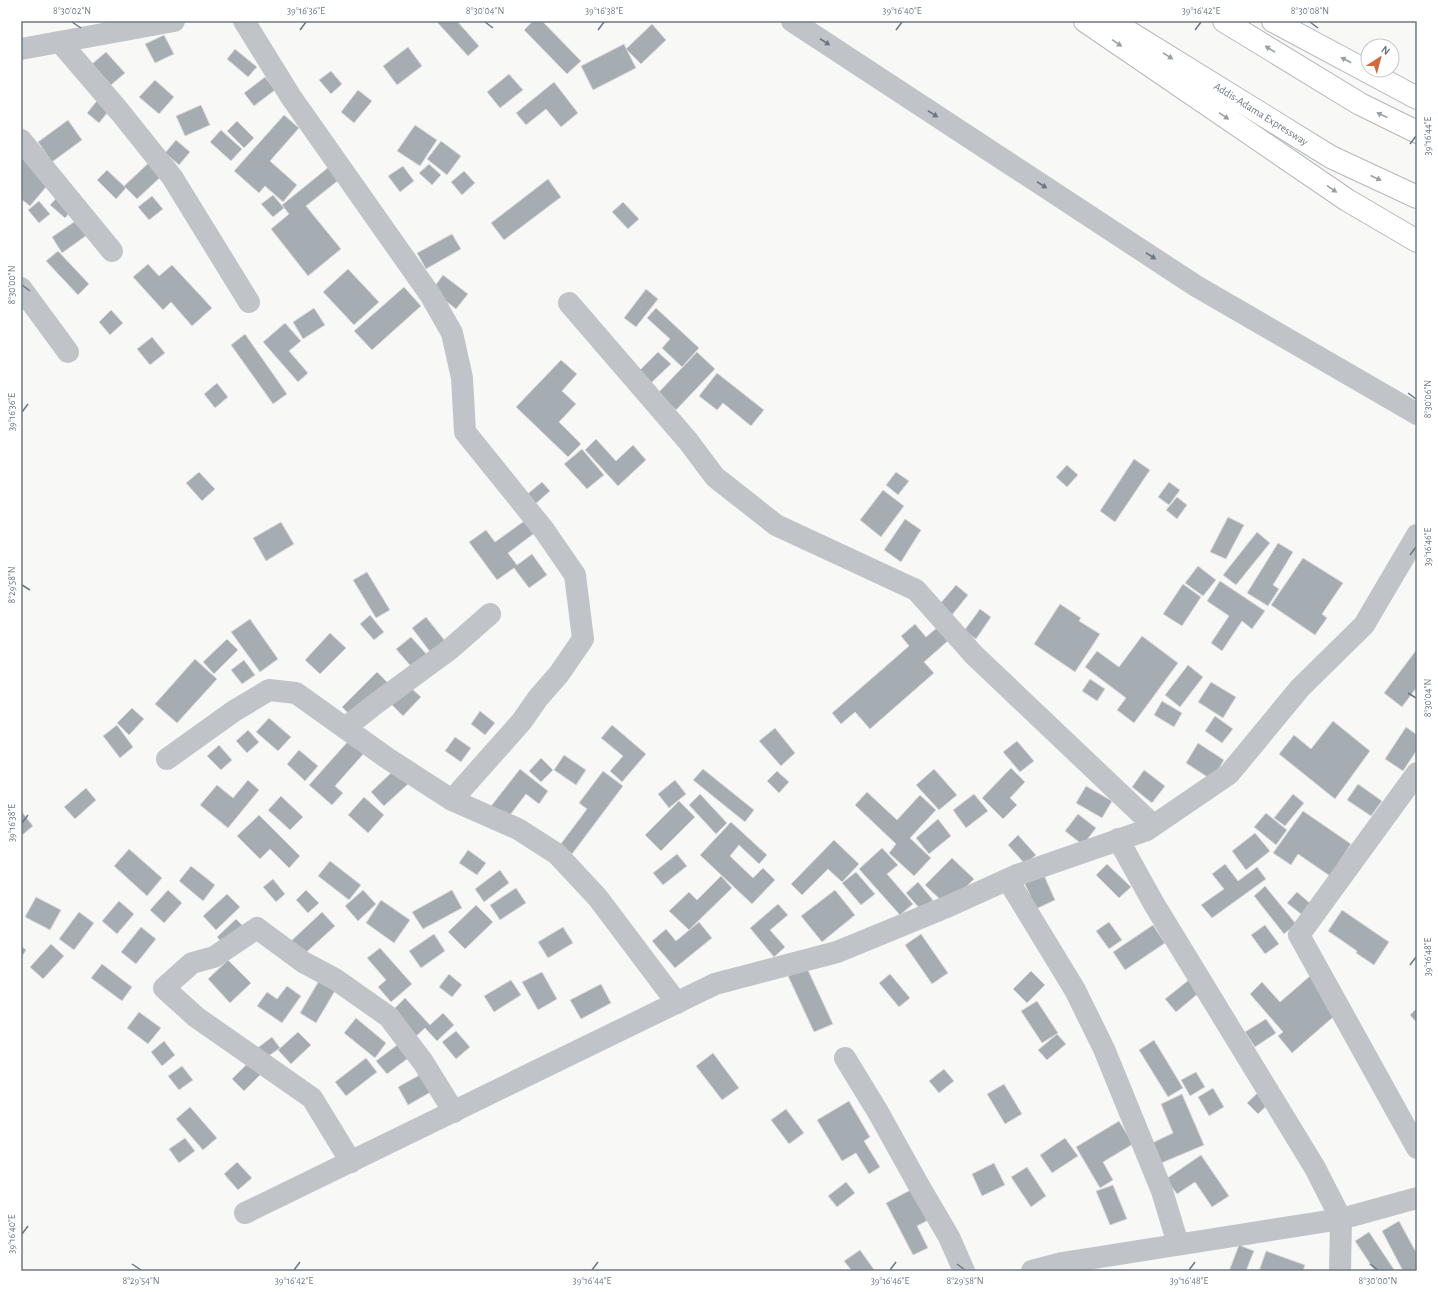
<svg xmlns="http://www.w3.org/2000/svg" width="1438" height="1292" font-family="'Alegreya Sans',sans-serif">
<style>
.building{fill:#a5adb3;stroke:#dadad9}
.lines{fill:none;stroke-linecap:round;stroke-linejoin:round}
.highway-casing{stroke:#b4b8bb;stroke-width:24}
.minor{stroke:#c0c4c8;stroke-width:22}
.highway{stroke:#fff;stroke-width:22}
.oneway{fill:#6a7885}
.oneway2{fill:#97a0aa}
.ticks{fill:none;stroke:#6a7885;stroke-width:1.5}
.labels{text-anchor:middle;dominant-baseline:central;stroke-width:4;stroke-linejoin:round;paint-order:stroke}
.street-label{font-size:11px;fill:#6a7885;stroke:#fff}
.neatline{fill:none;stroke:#6a7885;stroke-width:1.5}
.ticks-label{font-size:10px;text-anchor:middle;fill:#6a7885}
</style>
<rect width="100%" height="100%" fill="#f8f9f6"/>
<g class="building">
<polygon points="436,21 457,21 479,46 468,56"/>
<polygon points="533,21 542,21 581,61 567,74 524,30"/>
<polygon points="652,24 666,40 641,64 626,49"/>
<polygon points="164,35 174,54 155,63 145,44"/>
<polygon points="624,44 636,68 593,90 581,66"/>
<polygon points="408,47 422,66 397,85 383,66"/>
<polygon points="235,49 257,67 248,77 227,59"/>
<polygon points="106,52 125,73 111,85 92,64"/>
<polygon points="331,71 342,84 331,94 319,80"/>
<polygon points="509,74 523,90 500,108 487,92"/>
<polygon points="265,77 275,90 254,106 244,93"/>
<polygon points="155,80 174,97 159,114 139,97"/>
<polygon points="554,82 578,113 561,127 546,109 526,125 516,113"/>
<polygon points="358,90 372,101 354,123 341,112"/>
<polygon points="100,97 112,107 99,123 87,113"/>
<polygon points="201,105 210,125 185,136 176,116"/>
<polygon points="284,115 299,128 270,161 297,185 283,202 265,186 259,193 234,171"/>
<polygon points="68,120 82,140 52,162 38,142"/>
<polygon points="237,121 254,138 244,148 227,131"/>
<polygon points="415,125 437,140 420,166 397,151"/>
<polygon points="221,130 242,149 231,161 210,142"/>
<polygon points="176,140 190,152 179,165 165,153"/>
<polygon points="441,141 461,156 447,175 427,159"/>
<polygon points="24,157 52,180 30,206 21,199 21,161"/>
<polygon points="155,157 168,170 137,199 124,186"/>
<polygon points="429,164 441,175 432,185 419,173"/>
<polygon points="330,166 340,179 306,206 341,249 308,276 271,229 289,214 282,205"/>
<polygon points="403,166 414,181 400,192 388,176"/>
<polygon points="107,170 126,188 116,199 97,180"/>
<polygon points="464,171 475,183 462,195 451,182"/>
<polygon points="548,179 561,197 504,240 491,223"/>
<polygon points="61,193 75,206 65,218 50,205"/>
<polygon points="273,195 284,208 273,217 261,204"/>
<polygon points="152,196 163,209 149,220 138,207"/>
<polygon points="39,201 50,214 39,223 28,210"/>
<polygon points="623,202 639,219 628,229 612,212"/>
<polygon points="77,220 87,235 62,253 52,237"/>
<polygon points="452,234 461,249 426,269 417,253"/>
<polygon points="58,251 89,284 78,295 46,261"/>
<polygon points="148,264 159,276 172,265 212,308 192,326 171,302 163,310 133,277"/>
<polygon points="348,269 379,302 354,325 323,292"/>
<polygon points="443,275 468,294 456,309 432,290"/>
<polygon points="404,287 421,306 372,350 354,331"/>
<polygon points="646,289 658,299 636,327 624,318"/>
<polygon points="314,308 325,325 303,339 293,322"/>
<polygon points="656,308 699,348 682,367 662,348 670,339 647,318"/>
<polygon points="111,310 123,323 110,335 99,322"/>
<polygon points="285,323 301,341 289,351 308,373 298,382 263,342"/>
<polygon points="245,334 287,394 273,404 231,345"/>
<polygon points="152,337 165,353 150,365 137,349"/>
<polygon points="658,352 671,364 651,383 639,371"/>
<polygon points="697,352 715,369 676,410 658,393"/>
<polygon points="561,360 577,374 562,391 576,404 559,422 581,444 568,457 516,407"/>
<polygon points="717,373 764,410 751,426 723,403 717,410 699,396"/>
<polygon points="217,383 228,397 215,408 204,394"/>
<polygon points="596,439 616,461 633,445 646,460 618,486 585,450"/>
<polygon points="582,449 604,475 587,489 564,464"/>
<polygon points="1134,459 1150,470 1115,522 1100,511"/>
<polygon points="1067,465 1078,475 1067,487 1056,477"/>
<polygon points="199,472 215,489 202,501 186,483"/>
<polygon points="896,472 909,481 898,495 886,485"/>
<polygon points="542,482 550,491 533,506 525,496"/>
<polygon points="1169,482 1180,490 1169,505 1158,497"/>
<polygon points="883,490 904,506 881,537 860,520"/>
<polygon points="1177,497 1187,505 1177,519 1166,510"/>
<polygon points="1228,517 1244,525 1226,559 1210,552"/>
<polygon points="527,519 536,532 508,553 517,565 532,554 547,575 529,588 514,568 497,580 469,542 486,530 495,542"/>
<polygon points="905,519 921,530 901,562 884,550"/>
<polygon points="281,522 294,544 266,561 253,538"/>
<polygon points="1257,532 1270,543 1236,585 1223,575"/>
<polygon points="1278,543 1293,552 1273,585 1279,589 1268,606 1247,593"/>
<polygon points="1303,558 1343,583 1322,614 1327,618 1315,635 1271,605"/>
<polygon points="1198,566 1216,580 1203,596 1185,583"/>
<polygon points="367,572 390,610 376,618 353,580"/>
<polygon points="1220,581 1265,611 1252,629 1242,621 1222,651 1211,643 1229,616 1207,601"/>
<polygon points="1183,584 1201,597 1182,626 1163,614"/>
<polygon points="956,585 968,595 952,615 939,605"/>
<polygon points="1060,604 1081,618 1079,621 1100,634 1075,672 1034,644"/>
<polygon points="980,609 991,617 976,639 964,631"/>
<polygon points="370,615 384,632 374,640 360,624"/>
<polygon points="426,617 449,646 434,657 412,628"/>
<polygon points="250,619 278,659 260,672 231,632"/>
<polygon points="915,624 926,637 939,626 950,639 924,662 934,673 870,729 855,712 841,724 832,713 909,646 901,636"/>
<polygon points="330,633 346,648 320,674 305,660"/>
<polygon points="1142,636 1178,663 1134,723 1117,710 1126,698 1085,667 1097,651 1119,667"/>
<polygon points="411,637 430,658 415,671 396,649"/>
<polygon points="227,639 238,650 214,674 203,662"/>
<polygon points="1417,649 1417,687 1402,707 1384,693"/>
<polygon points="195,659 217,679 177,723 155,704"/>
<polygon points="244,660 255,675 242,684 231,670"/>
<polygon points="1188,665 1203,677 1180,707 1165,695"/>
<polygon points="377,672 390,685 354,719 342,707"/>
<polygon points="1090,679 1105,689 1097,701 1082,691"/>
<polygon points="1211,682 1236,697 1223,718 1198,702"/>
<polygon points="410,687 421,697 403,716 392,705"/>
<polygon points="1162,701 1182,713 1174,727 1154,715"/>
<polygon points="132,708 144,719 129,735 117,723"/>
<polygon points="480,711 495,723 485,735 471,724"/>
<polygon points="1215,716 1233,729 1222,743 1205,731"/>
<polygon points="269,718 291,737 278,751 256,732"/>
<polygon points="1333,721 1370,751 1335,799 1279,754 1294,735 1311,749"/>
<polygon points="117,725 133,747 120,758 103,736"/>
<polygon points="612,725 646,754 622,782 610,771 623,756 601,738"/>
<polygon points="1406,727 1417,735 1417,750 1403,771 1385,759"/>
<polygon points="775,728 795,753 781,766 759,741"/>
<polygon points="248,730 259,742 247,753 236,741"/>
<polygon points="455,737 471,748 461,762 445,751"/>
<polygon points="351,738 366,751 335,786 343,793 332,805 309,785"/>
<polygon points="1017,741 1034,761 1020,772 1003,752"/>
<polygon points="1198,743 1224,760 1212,780 1186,763"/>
<polygon points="219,745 232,760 221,770 207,756"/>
<polygon points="299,750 318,766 305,781 287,764"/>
<polygon points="564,755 586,770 576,785 554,770"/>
<polygon points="541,758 553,770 541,782 529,771"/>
<polygon points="1011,768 1025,782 1010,798 1017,805 1003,819 982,798"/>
<polygon points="520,769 548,791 539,804 526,794 504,823 488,810"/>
<polygon points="703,769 754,810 745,822 693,780"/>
<polygon points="934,769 957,795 939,810 916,785"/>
<polygon points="394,770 408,784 384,806 371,792"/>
<polygon points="1144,770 1165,786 1152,803 1132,787"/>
<polygon points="603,771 623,786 572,854 560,845 587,809 579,803"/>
<polygon points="777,771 789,782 779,793 767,781"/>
<polygon points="248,780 259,790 228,828 200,805 217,785 233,798"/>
<polygon points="675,780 686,794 669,808 658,794"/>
<polygon points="1358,784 1382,801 1371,816 1347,800"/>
<polygon points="1086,786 1112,801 1102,818 1076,803"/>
<polygon points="86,788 96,800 75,819 64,807"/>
<polygon points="867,792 897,820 920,795 936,810 910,838 931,858 914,876 889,853 896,844 855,805"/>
<polygon points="700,794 727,823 716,834 689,805"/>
<polygon points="974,794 988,811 966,828 953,810"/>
<polygon points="1293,794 1304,803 1285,826 1274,818"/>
<polygon points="281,796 303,817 290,830 268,810"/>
<polygon points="364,797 384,815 368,833 348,815"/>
<polygon points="679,801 695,817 661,851 645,835"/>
<polygon points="1303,811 1351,844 1330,876 1298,854 1291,865 1273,853"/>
<polygon points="22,812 33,826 21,836 21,813"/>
<polygon points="1266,813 1287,830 1276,845 1254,827"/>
<polygon points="1078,814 1096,828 1083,845 1065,831"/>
<polygon points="259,815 300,856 289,868 270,849 260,859 237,836"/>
<polygon points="938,819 951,836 929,854 916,838"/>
<polygon points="731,822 767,855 759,864 739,845 730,856 753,878 763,868 775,880 752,904 700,855"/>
<polygon points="1255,833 1270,851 1246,870 1232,851"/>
<polygon points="1018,835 1036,855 1025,864 1008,845"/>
<polygon points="834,840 859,864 842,882 828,869 802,895 791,884"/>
<polygon points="882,848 898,865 887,874 913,904 900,915 859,869"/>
<polygon points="129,849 162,878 147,896 114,866"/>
<polygon points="468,850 486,863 477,875 459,863"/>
<polygon points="677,854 687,866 663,885 653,873"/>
<polygon points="952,858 974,879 947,906 925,885"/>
<polygon points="330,861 361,885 349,900 318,876"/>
<polygon points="1107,864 1131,887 1119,898 1096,875"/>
<polygon points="1225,864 1238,881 1257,867 1266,879 1212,918 1201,905 1224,889 1212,874"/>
<polygon points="191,866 215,885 203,901 179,881"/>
<polygon points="500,870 509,883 484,902 475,889"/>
<polygon points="856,872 875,894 861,905 842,883"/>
<polygon points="1043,873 1055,900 1036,909 1024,882"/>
<polygon points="721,876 732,888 689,930 669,911 689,892 697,900"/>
<polygon points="273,879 285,894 276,902 263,887"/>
<polygon points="918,882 933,900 921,910 906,893"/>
<polygon points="1265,886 1296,924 1284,934 1254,896"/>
<polygon points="516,888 526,903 500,920 490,905"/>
<polygon points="168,890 182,903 164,923 150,910"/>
<polygon points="306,890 319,903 308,913 296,900"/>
<polygon points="363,890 376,904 358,921 345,906"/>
<polygon points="452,890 462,908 423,929 412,912"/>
<polygon points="835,890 855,915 822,942 801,916"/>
<polygon points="1297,892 1311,904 1301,914 1287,903"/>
<polygon points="227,894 240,907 216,930 203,916"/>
<polygon points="36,897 61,910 50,930 25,917"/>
<polygon points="381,900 410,920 394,943 366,923"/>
<polygon points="119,901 134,914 117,934 102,921"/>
<polygon points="778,904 788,915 770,930 785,947 774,957 750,928"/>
<polygon points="476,905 493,922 465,949 448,932"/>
<polygon points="1342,910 1389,942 1374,965 1356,953 1357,951 1328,931"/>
<polygon points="79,912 94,923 74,950 59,939"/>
<polygon points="322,912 335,926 301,957 289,943"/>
<polygon points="236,919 247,930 228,948 217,937"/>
<polygon points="699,922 712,938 675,968 652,941 666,929 676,941"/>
<polygon points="1109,922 1122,940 1109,949 1096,931"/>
<polygon points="1153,925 1165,943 1125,970 1113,952"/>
<polygon points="1265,925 1279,944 1265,954 1251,935"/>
<polygon points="141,927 156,939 136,964 121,952"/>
<polygon points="563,927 573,943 548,958 538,942"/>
<polygon points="434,934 445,951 421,968 409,951"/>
<polygon points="921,934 948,973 932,984 905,945"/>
<polygon points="51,944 64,956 43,979 30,967"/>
<polygon points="21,946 26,950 21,958"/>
<polygon points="380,948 412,984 391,1002 378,987 386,980 367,958"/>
<polygon points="228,960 251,983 230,1003 208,979"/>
<polygon points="102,964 132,987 122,1001 91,978"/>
<polygon points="807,968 833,1024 814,1032 788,976"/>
<polygon points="1031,971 1045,985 1027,1003 1013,989"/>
<polygon points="542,972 557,999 538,1010 522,982"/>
<polygon points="449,974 462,985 452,997 439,987"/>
<polygon points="890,974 910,998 899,1007 879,983"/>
<polygon points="1310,976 1340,1011 1292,1053 1278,1036 1283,1032 1250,994 1262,982 1280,1002"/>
<polygon points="320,979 336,989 316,1023 300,1013"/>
<polygon points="1190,979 1200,992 1176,1012 1165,999"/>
<polygon points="511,980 521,995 494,1012 484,996"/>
<polygon points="601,984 611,1003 581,1019 570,1000"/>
<polygon points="287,986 301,996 282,1023 257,1006 267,992 277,999"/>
<polygon points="405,998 430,1025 443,1013 454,1025 437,1041 425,1028 413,1039 389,1014"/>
<polygon points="1037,1001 1058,1033 1042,1043 1021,1011"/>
<polygon points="1417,1008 1417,1023 1410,1015"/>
<polygon points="139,1012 161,1028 148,1044 127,1028"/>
<polygon points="356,1018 386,1043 375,1058 344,1033"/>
<polygon points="1266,1019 1276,1033 1255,1047 1245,1032"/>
<polygon points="456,1031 470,1047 456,1059 442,1042"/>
<polygon points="298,1032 311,1045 291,1064 278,1050"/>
<polygon points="1057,1034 1066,1044 1047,1060 1038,1050"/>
<polygon points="272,1037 280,1048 264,1059 256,1049"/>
<polygon points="405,1039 415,1053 387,1074 376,1061"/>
<polygon points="1154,1040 1183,1088 1168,1097 1139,1050"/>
<polygon points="164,1041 175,1055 162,1066 151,1052"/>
<polygon points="713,1053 739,1088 722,1100 696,1066"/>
<polygon points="366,1058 377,1072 346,1096 335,1082"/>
<polygon points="251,1060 262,1073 244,1091 232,1079"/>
<polygon points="182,1066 193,1080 179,1090 168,1076"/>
<polygon points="944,1069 954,1081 939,1093 929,1081"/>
<polygon points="425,1072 436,1089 408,1105 398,1087"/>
<polygon points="1196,1072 1205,1087 1190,1096 1181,1080"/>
<polygon points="1004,1084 1022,1114 1005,1124 987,1094"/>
<polygon points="1264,1087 1275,1098 1258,1114 1247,1103"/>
<polygon points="1213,1088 1224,1107 1209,1116 1198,1097"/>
<polygon points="1182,1094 1204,1145 1159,1164 1150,1144 1173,1133 1161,1104"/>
<polygon points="849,1101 870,1137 864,1141 880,1167 869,1174 856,1153 842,1161 817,1120"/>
<polygon points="190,1107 217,1138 203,1150 176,1119"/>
<polygon points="786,1109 804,1133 789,1144 771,1120"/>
<polygon points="1119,1121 1133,1144 1103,1162 1113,1180 1100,1188 1076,1147"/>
<polygon points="185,1138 195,1151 179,1163 169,1149"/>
<polygon points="1065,1138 1078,1156 1052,1173 1040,1155"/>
<polygon points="1201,1155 1229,1196 1212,1207 1195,1182 1177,1194 1166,1179"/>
<polygon points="237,1162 252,1178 238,1190 224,1174"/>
<polygon points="994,1163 1005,1185 982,1196 972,1174"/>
<polygon points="1027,1167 1046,1196 1031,1207 1011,1177"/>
<polygon points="846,1182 855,1193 837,1207 828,1196"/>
<polygon points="1113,1185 1127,1219 1110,1225 1096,1191"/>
<polygon points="918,1186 934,1217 917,1226 928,1248 913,1255 886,1203"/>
<polygon points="1399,1221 1417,1254 1417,1271 1403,1271 1382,1231"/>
<polygon points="1369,1232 1395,1271 1375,1271 1355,1241"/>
<polygon points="1239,1245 1254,1251 1246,1271 1229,1271"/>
<polygon points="860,1250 875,1271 852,1271 844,1261"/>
<polygon points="1266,1251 1305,1265 1303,1271 1259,1271"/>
</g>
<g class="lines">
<defs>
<g id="highway">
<polyline points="1085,21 1347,200 1417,241"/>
<polyline points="1111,21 1331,157 1417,197"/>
<polyline points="1224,21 1360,104 1417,132"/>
<polyline points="1273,21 1417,98"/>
</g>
</defs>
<use href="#highway" class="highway-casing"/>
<g class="minor">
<polyline points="244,21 291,97 431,296 452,333 462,378 465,432 544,530 575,575 583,639 559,674 538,698 522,721 452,800"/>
<polyline points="792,21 1196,286 1417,414"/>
<polyline points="60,42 120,112 172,177 249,302"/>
<polyline points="21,49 174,21"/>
<polyline points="21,140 112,251"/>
<polyline points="21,288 68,352"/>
<polyline points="569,303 688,441 715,477 776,525 916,590 974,655 1153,825"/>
<polyline points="345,728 374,705 449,650 490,614"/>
<polyline points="167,759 234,711 269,690 296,693 387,758 452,800 518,829 557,854 598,898 677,1003"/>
<polyline points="1417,773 1299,935 1417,1148"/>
<polyline points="1118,839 1154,904 1315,1168 1341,1219 1340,1271"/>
<polyline points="1008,880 1075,990 1104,1049 1162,1191 1178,1244"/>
<polyline points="845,1058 878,1112 918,1184 949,1237 964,1271"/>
<polyline points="351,1162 312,1098 196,1017 164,988 192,963 214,957 257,928 303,962 335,979 389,1017 423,1062 454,1112"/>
<polyline points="245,1213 715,984 837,952 949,906 1017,875 1147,830 1229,774 1300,688 1364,625 1417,535"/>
<polyline points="1032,1271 1062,1263 1341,1219 1417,1198"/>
</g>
<use href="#highway" class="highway"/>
</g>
<defs><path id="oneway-solid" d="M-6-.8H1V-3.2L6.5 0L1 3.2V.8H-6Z"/></defs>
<g class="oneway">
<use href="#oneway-solid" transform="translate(825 42) rotate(33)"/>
<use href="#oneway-solid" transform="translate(933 114) rotate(33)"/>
<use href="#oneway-solid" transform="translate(1042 185) rotate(33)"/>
<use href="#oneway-solid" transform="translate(1151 256) rotate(33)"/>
</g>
<g class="oneway2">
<use href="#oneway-solid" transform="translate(1117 43) rotate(34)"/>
<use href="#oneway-solid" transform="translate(1270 49) rotate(-148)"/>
<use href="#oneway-solid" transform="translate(1168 56) rotate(32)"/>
<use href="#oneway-solid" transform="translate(1346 60) rotate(-152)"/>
<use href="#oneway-solid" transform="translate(1382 115) rotate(-154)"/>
<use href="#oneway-solid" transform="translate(1224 116) rotate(34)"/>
<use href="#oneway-solid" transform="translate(1376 178) rotate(25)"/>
<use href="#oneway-solid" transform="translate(1332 189) rotate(34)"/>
</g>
<path class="ticks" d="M 72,22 L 81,28M 485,22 L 493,28M 1310,22 L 1318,28M 300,30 L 306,22M 598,30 L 604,22M 896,30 L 902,22M 1195,30 L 1201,22M 1410,144 L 1416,136M 22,285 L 30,291M 1408,393 L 1416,399M 22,412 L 28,404M 1410,555 L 1416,547M 22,585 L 30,590M 1408,693 L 1416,698M 22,823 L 28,815M 1410,965 L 1416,957M 22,1234 L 28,1226M 132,1264 L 141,1270M 957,1264 L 965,1270M 1370,1264 L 1378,1270M 294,1270 L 300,1262M 592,1270 L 598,1262M 890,1270 L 896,1262M 1189,1270 L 1195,1262"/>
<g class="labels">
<g class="street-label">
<text transform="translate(1261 114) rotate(32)">Addis-Adama Expressway</text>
</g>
</g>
<rect width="1438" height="1292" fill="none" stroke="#ffffff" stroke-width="44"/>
<g transform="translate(1380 58) rotate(36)"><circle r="19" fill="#ffffff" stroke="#c3c9ce"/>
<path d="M0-3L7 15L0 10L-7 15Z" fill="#d76638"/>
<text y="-6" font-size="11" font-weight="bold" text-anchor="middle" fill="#6a7885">N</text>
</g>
<rect x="22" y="22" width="1394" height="1248" class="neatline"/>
<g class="ticks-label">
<text x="72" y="14">8°30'02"N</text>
<text x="306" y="14">39°16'36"E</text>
<text x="485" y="14">8°30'04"N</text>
<text x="604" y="14">39°16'38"E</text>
<text x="902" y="14">39°16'40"E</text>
<text x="1201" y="14">39°16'42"E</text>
<text x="1310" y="14">8°30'08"N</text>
<text transform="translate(1427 136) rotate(-90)" y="4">39°16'44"E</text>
<text transform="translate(11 285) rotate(-90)" y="4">8°30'00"N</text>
<text transform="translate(1427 399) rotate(-90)" y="4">8°30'06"N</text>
<text transform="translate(11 412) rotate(-90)" y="4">39°16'36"E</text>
<text transform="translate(1427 547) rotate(-90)" y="4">39°16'46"E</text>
<text transform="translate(11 585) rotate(-90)" y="4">8°29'58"N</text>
<text transform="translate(1427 698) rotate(-90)" y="4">8°30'04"N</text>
<text transform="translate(11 823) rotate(-90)" y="4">39°16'38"E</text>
<text transform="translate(1427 957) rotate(-90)" y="4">39°16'48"E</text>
<text transform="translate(11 1234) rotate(-90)" y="4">39°16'40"E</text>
<text x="141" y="1284">8°29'54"N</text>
<text x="294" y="1284">39°16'42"E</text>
<text x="592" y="1284">39°16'44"E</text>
<text x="890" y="1284">39°16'46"E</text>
<text x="965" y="1284">8°29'58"N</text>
<text x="1189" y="1284">39°16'48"E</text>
<text x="1378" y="1284">8°30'00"N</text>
</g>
</svg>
